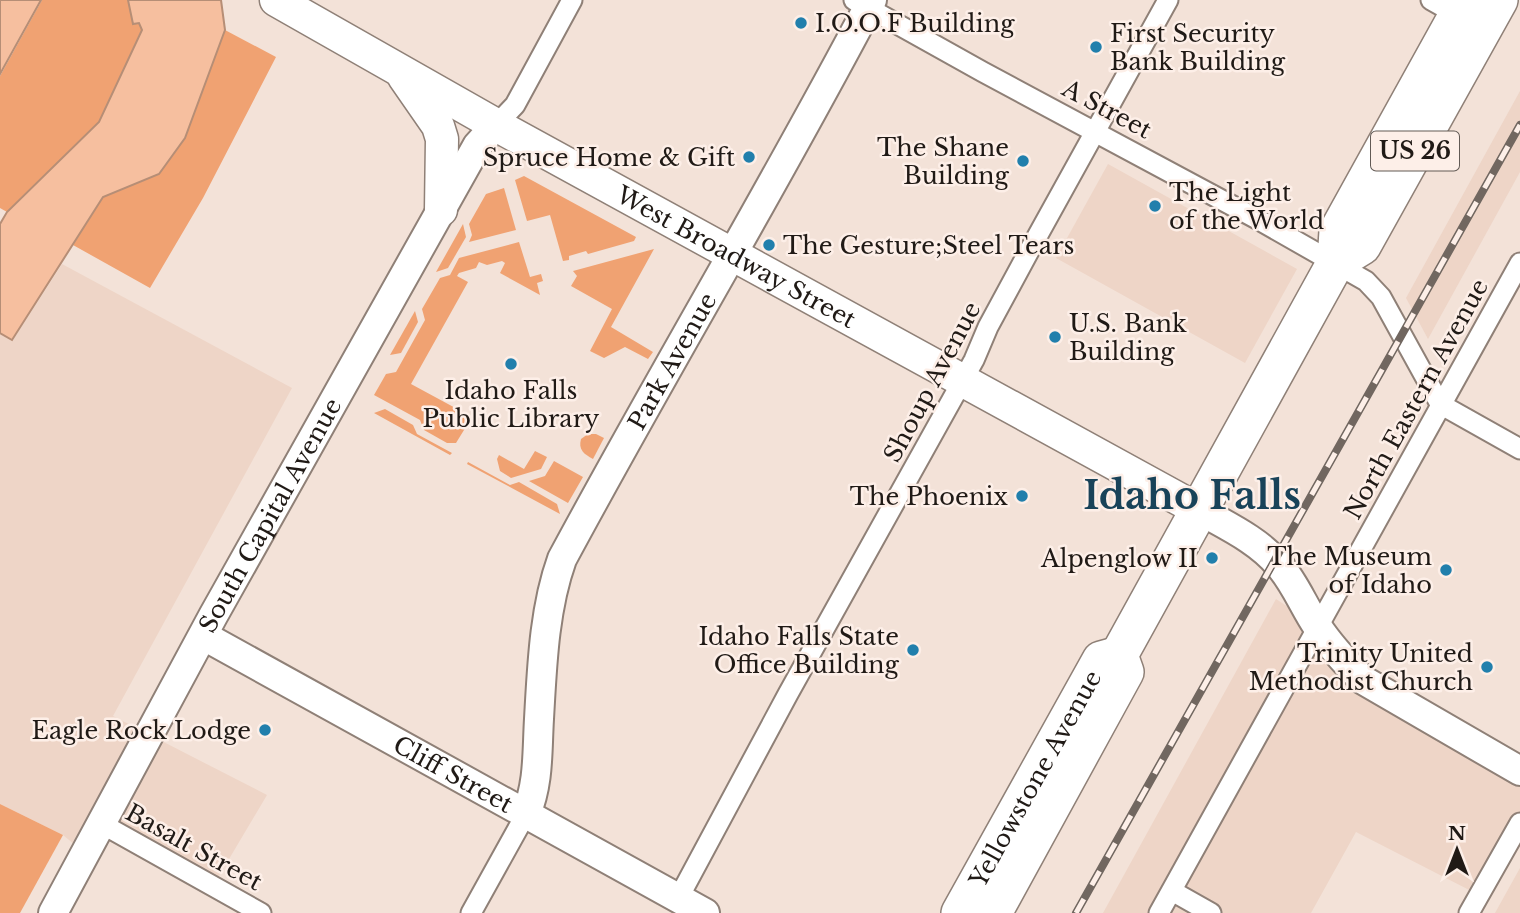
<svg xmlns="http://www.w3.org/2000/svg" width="1520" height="913" font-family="'Libre Baskerville',serif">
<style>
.built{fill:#eed5c7}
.green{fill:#f0a272}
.water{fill:#f6bf9f;stroke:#b68e76;stroke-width:2}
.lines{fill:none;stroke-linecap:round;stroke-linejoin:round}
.street-casing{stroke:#8f8077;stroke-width:23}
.secondary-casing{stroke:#8f8077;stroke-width:32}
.primary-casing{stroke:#8f8077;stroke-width:35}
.highway-casing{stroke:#8f8077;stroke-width:40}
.street{stroke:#fff;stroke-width:19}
.secondary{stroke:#fff;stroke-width:28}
.primary{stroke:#fff;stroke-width:32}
.highway{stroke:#fff;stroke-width:37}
.rail-casing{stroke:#716760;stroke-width:8}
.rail{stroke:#fdefe8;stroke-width:5;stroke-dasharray:16;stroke-linecap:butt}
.poi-dot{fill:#217fac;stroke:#fdefe8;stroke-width:2.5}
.labels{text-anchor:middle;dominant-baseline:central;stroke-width:5;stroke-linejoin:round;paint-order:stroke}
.shield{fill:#fdefe8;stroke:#625a55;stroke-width:2}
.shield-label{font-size:23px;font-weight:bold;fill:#201a16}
.poi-label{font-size:24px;fill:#201a16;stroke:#fdefe8;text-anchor:end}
.street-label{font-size:24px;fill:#201a16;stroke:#fdefe8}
.town-label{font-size:38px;font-weight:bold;fill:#194359;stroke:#fdefe8}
</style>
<rect width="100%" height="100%" fill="#f3e2d8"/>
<g class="built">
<polygon points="1520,91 1520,172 1428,339 1406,298"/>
<polygon points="1108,164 1297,269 1245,363 1056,258"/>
<polygon points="62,264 292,388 113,716 267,795 213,886 103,824 86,854 63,835 0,804 0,333 13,340"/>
<polygon points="1276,599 1317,626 1343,660 1520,770 1520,823 1479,895 1356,832 1311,913 1103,913"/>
<polygon points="1520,868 1520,913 1495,913"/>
</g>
<g class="green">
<polygon points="42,0 128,0 133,24 140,23 142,29 99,122 7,212 0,208 0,76"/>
<polygon points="225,30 276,57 203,198 150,288 73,245 103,197 159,174 185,138"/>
<polygon points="524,176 636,237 634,241 588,254 586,251 569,256 569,260 563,261 550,215 527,221 515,180"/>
<polygon points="504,188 516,230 469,242 472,235 469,224 486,194"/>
<polygon points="463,224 466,237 448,268 436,272"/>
<polygon points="519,242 530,277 541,274 543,281 537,283 540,295 500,273 505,263 502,261 487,265 479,262 476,268 459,273 457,276 468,282 411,384 472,417 456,443 447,443 424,430 420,420 374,395 386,374 396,372 425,320 422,309 440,278 450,275 459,258"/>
<polygon points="654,249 611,327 653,352 648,359 625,347 604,358 590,351 612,309 571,286 577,276 573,271"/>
<polygon points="415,311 418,322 401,353 390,355"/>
<polygon points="385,409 413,425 417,434 452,453 450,455 374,413"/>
<path d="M 588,434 L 596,434 L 604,438 L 593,459 C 584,454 578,450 581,439 Z"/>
<polygon points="535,451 547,457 541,469 511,478 500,471 497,459 499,455 524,469"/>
<polygon points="554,461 583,477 568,503 529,481 545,476"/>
<polygon points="468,462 510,485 519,482 557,504 560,514 467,464"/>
<polygon points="0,804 63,835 20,913 0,913"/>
</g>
<g class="water">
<polygon points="0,0 41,0 0,74"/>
<polygon points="128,0 221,0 225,30 185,138 159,174 103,197 12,340 0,333 0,224 7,212 99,122 142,30 139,23 133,24"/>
</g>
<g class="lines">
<defs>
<g id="street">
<polyline points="854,0 983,72 1259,220 1366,281 1381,297 1440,404 1520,449"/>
<polyline points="1431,0 1463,18"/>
<polyline points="496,125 515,105 572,0"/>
<polyline points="102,824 261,913"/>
<polyline points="1172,891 1211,913"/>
<polyline points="678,899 788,694 974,360 988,327 1028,253 1168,0"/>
<polyline points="471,913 526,814"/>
<polyline points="1159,913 1520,263"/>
<polyline points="1469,913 1520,823"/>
</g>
<g id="secondary">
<path d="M 1199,510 C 1227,526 1258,540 1279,565 C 1295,583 1304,607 1317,626 C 1330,646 1346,663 1363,680 L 1520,771"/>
<path id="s1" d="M 204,636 L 705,913"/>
<path id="s2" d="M 526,814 C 539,783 537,752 539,719 C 542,666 544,609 562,559 C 663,371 773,189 872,0"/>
<path id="s3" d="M 53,913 L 213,616 L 477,146 L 496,125"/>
</g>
<g id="primary">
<path id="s4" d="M 276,0 L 496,125 L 1199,510"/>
<polyline points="404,77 438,126 442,139 441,210"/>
</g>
<g id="highway">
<polyline points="1336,262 1362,246 1499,0"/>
<path id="s5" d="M 960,913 L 1101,660 L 1119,655"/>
<polyline points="993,913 1125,672 1119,655 1336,262 1338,231 1466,0"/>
</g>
</defs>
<use href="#street" class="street-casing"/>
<use href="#secondary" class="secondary-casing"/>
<use href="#primary" class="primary-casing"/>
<use href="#highway" class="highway-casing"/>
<use href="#street" class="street"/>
<use href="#secondary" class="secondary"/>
<use href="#primary" class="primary"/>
<use href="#highway" class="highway"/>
<defs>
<polyline id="rail" points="1076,913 1520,125"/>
</defs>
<use href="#rail" class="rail-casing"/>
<use href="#rail" class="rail"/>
</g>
<g class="poi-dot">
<circle cx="801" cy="23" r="7"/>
<circle cx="1096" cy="47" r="7"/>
<circle cx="749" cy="157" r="7"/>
<circle cx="1023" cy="161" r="7"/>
<circle cx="1155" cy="206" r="7"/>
<circle cx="769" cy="245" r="7"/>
<circle cx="1055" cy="337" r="7"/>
<circle cx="511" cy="364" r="7"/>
<circle cx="1022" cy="496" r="7"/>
<circle cx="1212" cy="558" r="7"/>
<circle cx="1446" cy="570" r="7"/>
<circle cx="913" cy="650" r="7"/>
<circle cx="1487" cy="667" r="7"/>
<circle cx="265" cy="730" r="7"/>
</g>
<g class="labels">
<rect class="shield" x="1371" y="131.5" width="88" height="39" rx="5"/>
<g class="shield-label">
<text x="1415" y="151">US 26</text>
</g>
<g class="poi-label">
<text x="815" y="23" text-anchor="start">I.O.O.F Building</text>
<text x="1110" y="33" text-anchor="start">First Security<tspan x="1110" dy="28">Bank Building</tspan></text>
<text x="1009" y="147">The Shane<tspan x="1009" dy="28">Building</tspan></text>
<text x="735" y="157">Spruce Home &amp; Gift</text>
<text x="1169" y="192" text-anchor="start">The Light<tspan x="1169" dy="28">of the World</tspan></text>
<text x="783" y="245" text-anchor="start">The Gesture;Steel Tears</text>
<text x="1069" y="323" text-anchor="start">U.S. Bank<tspan x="1069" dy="28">Building</tspan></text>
<text x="511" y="390" text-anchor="middle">Idaho Falls<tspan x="511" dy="28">Public Library</tspan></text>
<text x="1008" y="496">The Phoenix</text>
<text x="1432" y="556">The Museum<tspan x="1432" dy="28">of Idaho</tspan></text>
<text x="1198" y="558">Alpenglow II</text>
<text x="899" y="636">Idaho Falls State<tspan x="899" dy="28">Office Building</tspan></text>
<text x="1473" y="653">Trinity United<tspan x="1473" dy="28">Methodist Church</tspan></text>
<text x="251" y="730">Eagle Rock Lodge</text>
</g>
<g class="street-label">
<text transform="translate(1107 109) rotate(28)">A Street</text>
<text stroke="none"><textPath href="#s4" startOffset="527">West Broadway Street</textPath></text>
<text stroke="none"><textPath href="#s2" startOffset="485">Park Avenue</textPath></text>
<text transform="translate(932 382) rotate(-62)">Shoup Avenue</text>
<text transform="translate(1416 399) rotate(-61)">North Eastern Avenue</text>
<text stroke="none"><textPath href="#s3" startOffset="453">South Capital Avenue</textPath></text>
<text stroke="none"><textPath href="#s1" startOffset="285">Cliff Street</textPath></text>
<text stroke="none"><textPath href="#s5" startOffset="154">Yellowstone Avenue</textPath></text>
<text transform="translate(194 847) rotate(29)">Basalt Street</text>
</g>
<g class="town-label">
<text x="1192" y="495">Idaho Falls</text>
</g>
</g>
<g transform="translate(1457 850)" stroke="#fdefe8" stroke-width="5" paint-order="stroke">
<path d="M0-5L12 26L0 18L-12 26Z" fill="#201a16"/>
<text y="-10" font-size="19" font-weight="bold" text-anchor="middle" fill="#201a16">N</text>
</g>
</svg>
